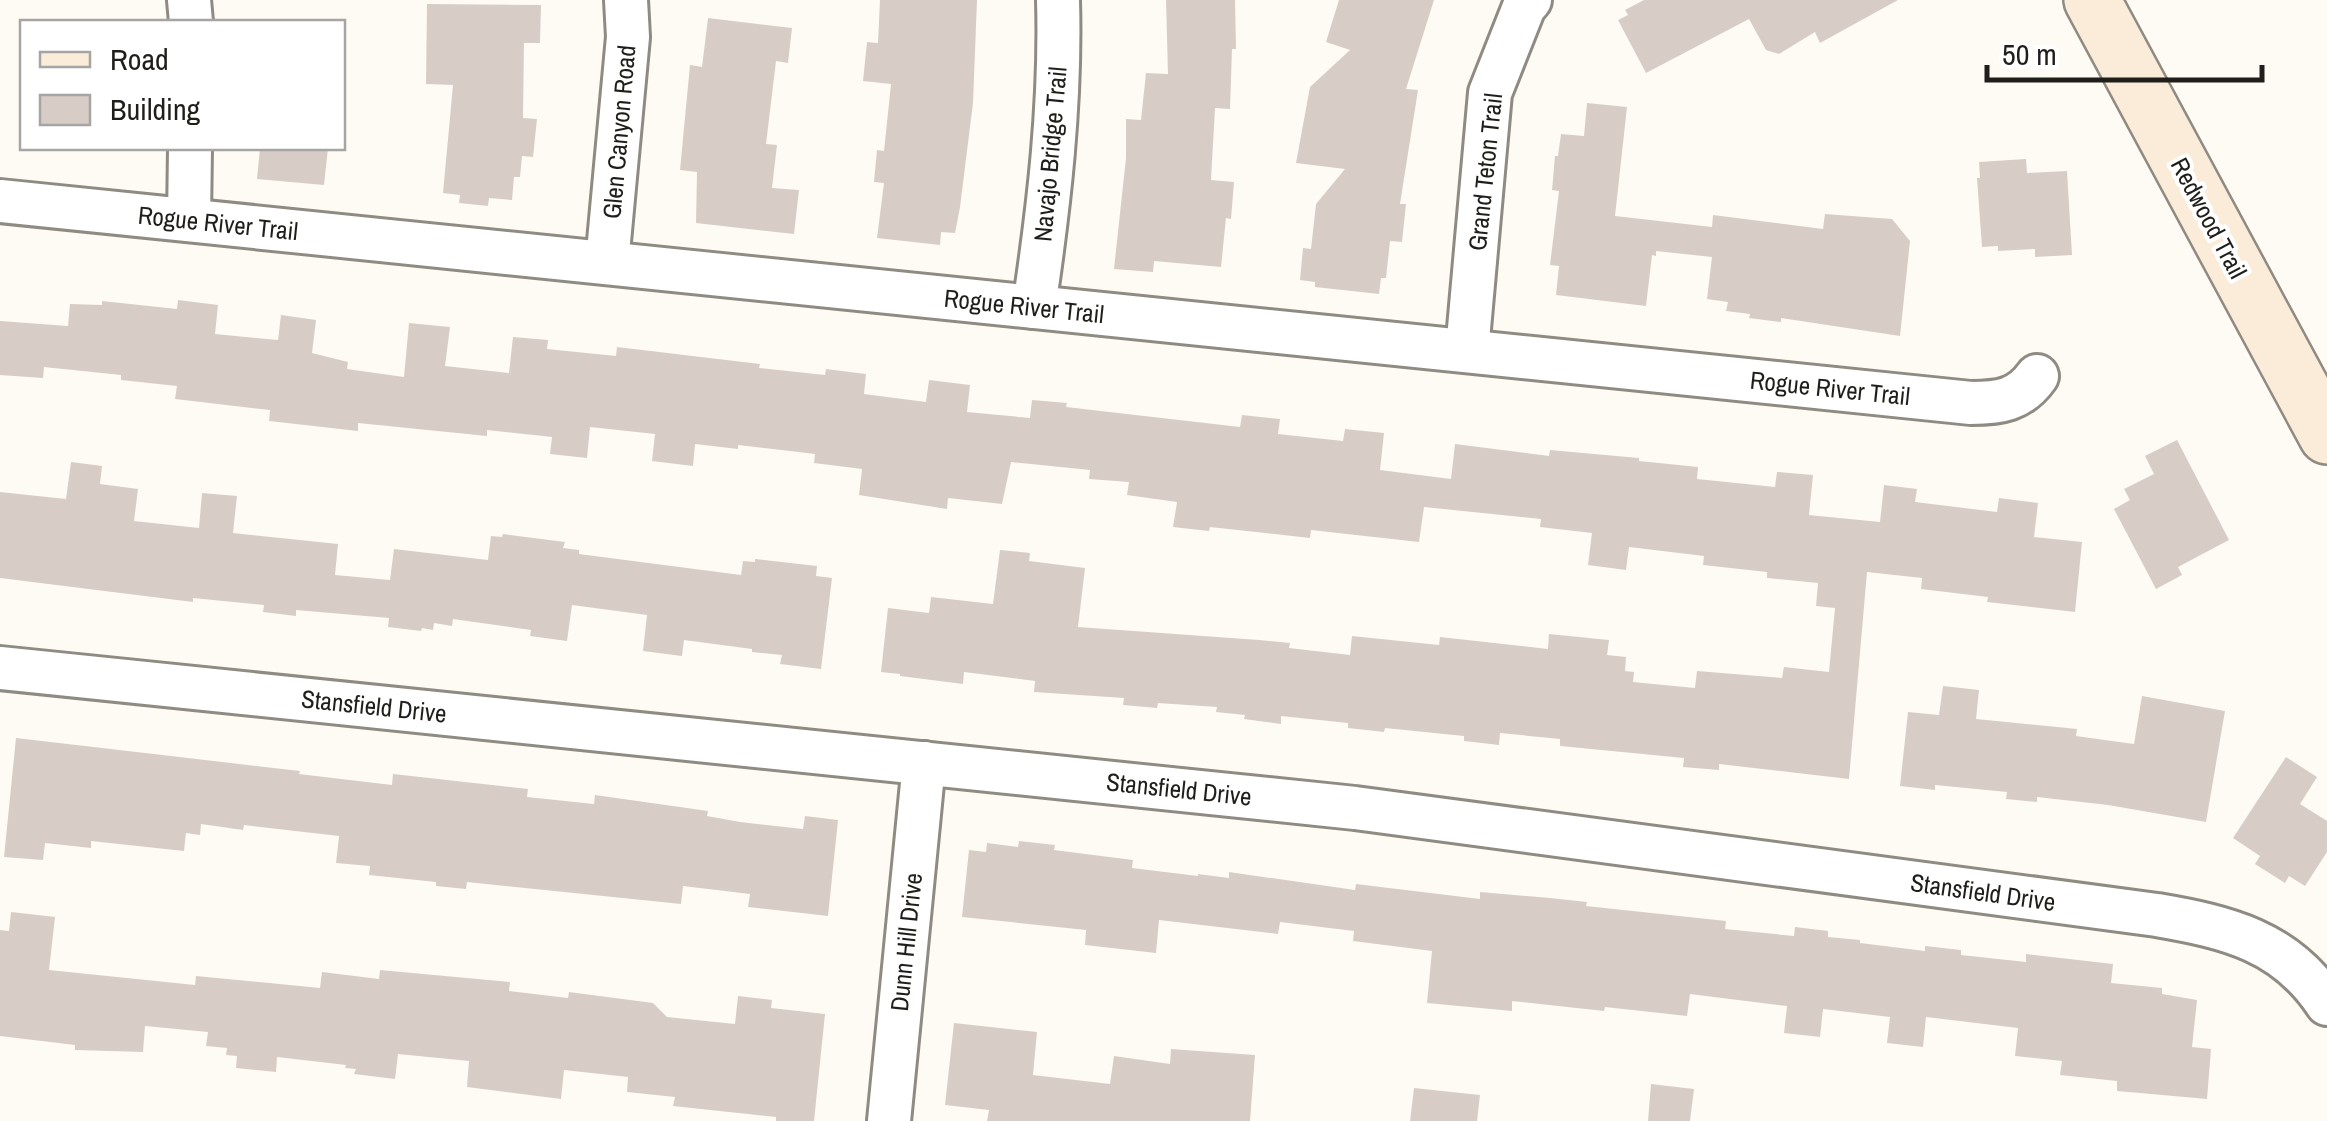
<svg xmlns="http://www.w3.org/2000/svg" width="2327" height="1121" font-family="'Archivo Narrow',sans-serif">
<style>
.building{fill:#d8ccc7}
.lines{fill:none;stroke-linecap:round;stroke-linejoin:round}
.street-casing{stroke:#908b82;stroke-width:48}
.secondary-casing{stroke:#908b82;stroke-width:60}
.street{stroke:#fff;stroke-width:42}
.secondary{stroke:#faecd8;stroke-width:55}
.labels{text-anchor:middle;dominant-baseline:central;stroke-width:8;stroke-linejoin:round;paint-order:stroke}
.street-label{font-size:25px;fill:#201e1a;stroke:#fff}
</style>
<rect width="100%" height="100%" fill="#fefbf4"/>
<g class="building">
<polygon points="880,0 977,0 973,103 960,207 955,233 941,232 940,245 877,238 884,183 874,182 877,150 884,151 891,84 863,81 867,42 878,43"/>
<polygon points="1166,0 1235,0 1236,49 1232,49 1230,109 1215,108 1211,180 1234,182 1231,219 1226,218 1221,267 1154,261 1153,272 1114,269 1126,158 1126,119 1141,120 1146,73 1168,74"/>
<polygon points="1339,0 1434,0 1406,89 1418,90 1400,204 1406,204 1402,242 1390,241 1386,278 1381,278 1379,294 1315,287 1315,282 1300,280 1303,248 1311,249 1316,204 1345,169 1296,163 1310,87 1350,50 1326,42"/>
<polygon points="1644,0 1898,0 1820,43 1815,32 1779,54 1766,50 1749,19 1646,73 1618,20 1628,15 1625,10"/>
<polygon points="427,4 541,5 540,43 524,43 523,118 537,119 533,157 522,156 520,177 514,177 512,200 489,198 488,206 459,203 460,195 443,193 453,85 426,84"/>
<polygon points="708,18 792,28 788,63 776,61 766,144 777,145 772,188 799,190 794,234 696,223 697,172 680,170 690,65 702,67"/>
<polygon points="1587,103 1627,107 1615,216 1712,227 1713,215 1823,229 1825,214 1892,219 1910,241 1900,336 1781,318 1781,322 1749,318 1750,314 1726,311 1728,302 1707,299 1712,257 1656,251 1656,256 1652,255 1646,306 1556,295 1559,266 1550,265 1559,191 1552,190 1555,156 1558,156 1561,134 1584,136"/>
<polygon points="260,148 328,148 324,185 257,179"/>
<polygon points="2026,159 2027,173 2067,171 2072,255 2035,257 2035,249 1998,251 1998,246 1982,247 1977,178 1980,178 1979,162"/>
<polygon points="178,300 218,305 215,334 278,340 281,315 316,320 312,353 348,362 347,369 404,377 409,323 450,327 445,366 509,373 513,337 548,340 547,349 616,356 617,347 760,364 759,368 825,375 826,369 866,374 864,394 926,402 929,380 970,385 967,412 1030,418 1032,400 1067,403 1066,407 1240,427 1242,415 1280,419 1278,434 1343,441 1345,429 1384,433 1380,470 1451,479 1455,444 1549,456 1550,450 1639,458 1639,461 1698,467 1697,479 1775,487 1777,472 1813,475 1809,515 1880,522 1884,485 1917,489 1915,502 1997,512 1999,498 2038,503 2034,537 2082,542 2075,612 1987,602 1988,597 1921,589 1922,578 1867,572 1849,779 1719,764 1719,770 1683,767 1684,758 1560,746 1560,739 1500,733 1499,745 1464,741 1464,736 1385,728 1384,732 1348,728 1348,723 1281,716 1281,724 1244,719 1245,715 1216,712 1217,707 1158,703 1157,708 1123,705 1124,698 1034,692 1035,681 964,672 963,684 900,676 900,674 881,672 888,608 929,613 931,597 993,604 1000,550 1030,553 1029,561 1085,568 1078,627 1259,640 1290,643 1289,648 1350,655 1352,636 1439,645 1440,637 1548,649 1549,634 1609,640 1607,655 1626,657 1625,671 1634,672 1633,682 1695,688 1697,671 1782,678 1784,667 1829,672 1835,608 1816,606 1818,583 1767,578 1767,572 1703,565 1704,556 1629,547 1626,570 1588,565 1592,533 1540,527 1541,519 1424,507 1419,542 1311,530 1310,538 1210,527 1209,531 1173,527 1177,502 1127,495 1129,482 1089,479 1090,470 1011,462 1002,504 948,498 947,509 859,495 862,469 814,463 815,454 738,445 738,449 695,444 693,466 652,461 655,434 590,427 587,458 550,454 552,437 487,430 487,436 358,423 358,431 269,421 270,410 175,399 177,386 121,380 121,375 44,367 43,378 0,375 0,321 68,326 70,304 102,305 102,301 177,309"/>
<polygon points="2177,440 2229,540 2178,567 2182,575 2156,589 2114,509 2130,500 2124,489 2154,474 2145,456"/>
<polygon points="71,462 102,466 100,484 138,489 134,521 199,528 202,493 237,496 233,533 338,544 335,575 390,580 394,549 488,560 491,536 502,537 503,534 565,542 563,548 579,550 579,554 741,575 743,561 755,562 755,559 817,566 816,576 832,578 821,669 780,664 782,655 752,652 752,649 684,640 682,656 643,651 647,615 572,605 567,641 530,636 531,630 453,619 452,626 434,623 433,630 422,628 421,631 388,627 389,618 296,610 296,616 263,612 264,605 193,598 193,602 0,578 0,492 66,499"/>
<polygon points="1943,686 1979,690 1976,719 2077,729 2076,736 2134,744 2142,696 2225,711 2206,822 2108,805 2037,797 2037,802 2006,799 2007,792 1935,785 1935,790 1900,786 1908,712 1939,715"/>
<polygon points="16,738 300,771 299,774 392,785 393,774 528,789 527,797 594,804 595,795 708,811 707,816 740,822 803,829 805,816 838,820 828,916 748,907 750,894 683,886 681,904 467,882 466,889 436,886 436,882 369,875 370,866 336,863 339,836 244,825 243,830 201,824 200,835 186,833 184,851 91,841 91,848 45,843 43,860 4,857"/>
<polygon points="2286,757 2317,777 2300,804 2327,821 2327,852 2305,886 2289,876 2285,883 2255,864 2260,856 2233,838"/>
<polygon points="1019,841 1055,845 1054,850 1133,860 1132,868 1198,876 1198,874 1229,878 1229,872 1355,890 1356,884 1480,899 1480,892 1550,898 1587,902 1586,906 1726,921 1725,929 1794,936 1795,927 1828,931 1828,937 1860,940 1860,943 1925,951 1925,946 1961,950 1961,955 2026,962 2026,954 2113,964 2111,983 2162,988 2162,994 2197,1000 2192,1047 2211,1049 2207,1099 2117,1091 2117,1081 2060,1075 2062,1061 2015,1056 2018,1028 1926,1017 1923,1047 1887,1043 1890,1017 1823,1009 1820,1037 1784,1033 1787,1006 1690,994 1687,1016 1605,1007 1604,1011 1512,1001 1512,1011 1427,1003 1432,951 1353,941 1354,931 1280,922 1278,934 1159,920 1156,953 1085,945 1086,930 962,917 969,850 986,852 987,843 1018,847"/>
<polygon points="11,912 55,917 49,970 195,985 196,976 320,988 322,972 379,979 380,970 510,982 509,991 568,998 569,992 653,1003 667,1017 735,1024 738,996 772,1000 771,1008 825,1014 814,1121 776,1121 776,1117 673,1106 675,1097 627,1092 628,1077 564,1070 561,1099 467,1087 469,1061 398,1054 395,1079 354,1074 356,1069 345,1068 346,1065 277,1057 276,1072 236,1068 237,1056 226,1055 227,1048 206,1046 208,1032 145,1026 143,1052 75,1050 75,1045 0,1036 0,930 9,931"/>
<polygon points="954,1023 1037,1032 1033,1075 1110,1084 1114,1056 1170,1064 1171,1049 1255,1055 1250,1121 987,1121 989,1110 945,1105"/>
<polygon points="1651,1084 1694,1089 1690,1121 1648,1121"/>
<polygon points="1414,1088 1480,1095 1477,1121 1410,1121"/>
</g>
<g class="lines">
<defs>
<g id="street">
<polyline points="189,0 191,22"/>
<path d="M 0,201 L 1971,403 C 2000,403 2020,400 2037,376"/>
<polyline points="189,220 190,148"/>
<polyline points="607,263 628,37 626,0"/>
<path d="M 1034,307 C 1049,206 1061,103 1058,0"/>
<polyline points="1467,351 1490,93 1524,7 1530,0"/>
<path d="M 0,668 L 1355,808 L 2157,915 C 2227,927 2286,941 2327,1004"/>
<polyline points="889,1121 924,763"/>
</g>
<polyline id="secondary" points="2092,0 2327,436"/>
</defs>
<use href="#street" class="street-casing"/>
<use href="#secondary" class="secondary-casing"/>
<use href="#street" class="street"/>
<use href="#secondary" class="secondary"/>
</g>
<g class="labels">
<g class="street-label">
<text transform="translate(619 132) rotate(-85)">Glen Canyon Road</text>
<text transform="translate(1050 154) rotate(-85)">Navajo Bridge Trail</text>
<text transform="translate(1485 172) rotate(-84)">Grand Teton Trail</text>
<text transform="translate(2209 218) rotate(62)">Redwood Trail</text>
<text transform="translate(218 223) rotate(6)">Rogue River Trail</text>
<text transform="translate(1024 306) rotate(6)">Rogue River Trail</text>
<text transform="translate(1830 388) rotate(6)">Rogue River Trail</text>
<text transform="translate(374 706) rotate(6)">Stansfield Drive</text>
<text transform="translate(1179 789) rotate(6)">Stansfield Drive</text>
<text transform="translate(1983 892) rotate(8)">Stansfield Drive</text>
<text transform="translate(906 942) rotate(-84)">Dunn Hill Drive</text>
</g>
</g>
<rect x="20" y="20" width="325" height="130" fill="#ffffff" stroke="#a6a5a3" stroke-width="2.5"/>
<rect x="40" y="52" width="50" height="15" fill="#faecd8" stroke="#a6a5a3" stroke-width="2.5"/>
<text x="110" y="70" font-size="30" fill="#201e1a">Road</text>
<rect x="40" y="95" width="50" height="30" fill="#d8ccc7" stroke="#a6a5a3" stroke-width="2.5"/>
<text x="110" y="120" font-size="30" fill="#201e1a">Building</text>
<path d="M1987 65v15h275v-15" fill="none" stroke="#201e1a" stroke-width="5"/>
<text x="2002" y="65" font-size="30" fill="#201e1a" stroke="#ffffff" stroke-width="8" paint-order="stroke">50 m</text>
</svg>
